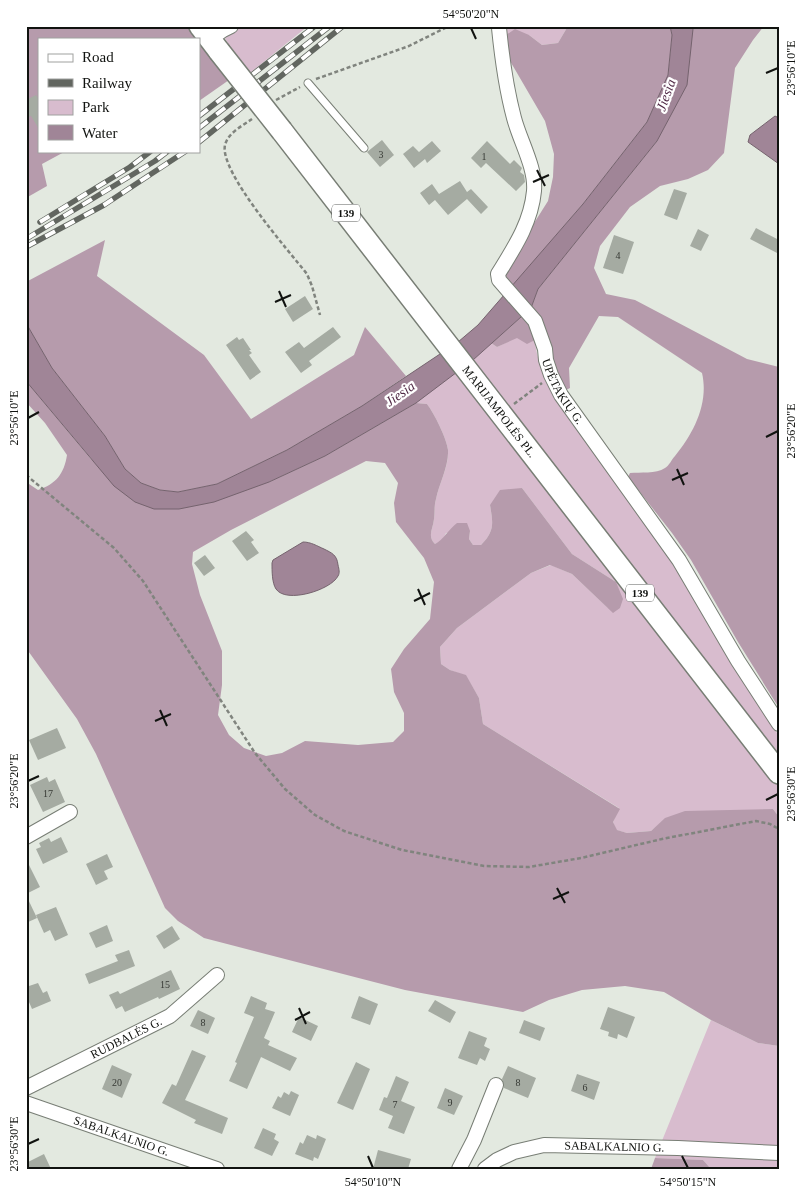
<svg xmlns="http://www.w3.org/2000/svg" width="805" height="1195" font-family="'Times New Roman',serif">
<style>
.green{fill:#d8bcce}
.forest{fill:#b69bac;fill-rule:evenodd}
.water{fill:#a08597;stroke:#75636e}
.building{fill:#a5aba2}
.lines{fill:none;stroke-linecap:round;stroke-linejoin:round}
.lane-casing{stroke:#787e75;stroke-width:9}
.street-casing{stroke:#787e75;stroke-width:16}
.primary-casing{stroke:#787e75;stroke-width:24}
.path{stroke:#80847e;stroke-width:2.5;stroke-dasharray:4 2.5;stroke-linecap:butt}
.lane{stroke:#fff;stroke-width:7}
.street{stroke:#fff;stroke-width:14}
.primary{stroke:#fff;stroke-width:21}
.rail-casing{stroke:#626660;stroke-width:5.5}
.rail{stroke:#fff;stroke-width:4;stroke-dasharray:11;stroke-linecap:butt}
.primary-bridge-casing{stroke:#787e75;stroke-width:24;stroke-linecap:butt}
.primary-bridge{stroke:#fff;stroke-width:21}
.ticks{fill:none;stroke:#111310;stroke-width:2}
.labels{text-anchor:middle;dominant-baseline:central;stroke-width:4.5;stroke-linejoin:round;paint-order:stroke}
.number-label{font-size:10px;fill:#363934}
.shield{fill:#fff;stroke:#585a58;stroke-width:1}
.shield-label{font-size:11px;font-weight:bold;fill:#111310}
.street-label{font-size:12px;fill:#111310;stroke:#fff}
.water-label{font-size:14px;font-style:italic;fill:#502945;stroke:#fff}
.neatline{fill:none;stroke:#111310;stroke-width:2}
.ticks-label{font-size:12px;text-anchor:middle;fill:#111310}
</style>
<rect width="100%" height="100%" fill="#e3e9e0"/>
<g class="green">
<polygon points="219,26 308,26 250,73 228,44"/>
<polygon points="493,26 568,26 558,43 542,45 529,35 506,35"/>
<path d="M 517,337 L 535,340 C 536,359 544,374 553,391 L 673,562 L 742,680 L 779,736 L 779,757 L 473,360 L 491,343 L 497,347 Z"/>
<path d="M 455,372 L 600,556 L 779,787 L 779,817 L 773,809 L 666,818 L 651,831 L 627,833 L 616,830 L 613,822 L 619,808 L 483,724 L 479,698 L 466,676 L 450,670 L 441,664 L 440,647 L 457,628 L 531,573 L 551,565 L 572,574 L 608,608 L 616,582 L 572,554 L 522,488 L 490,505 C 493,523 495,531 481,545 L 473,545 L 469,539 L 470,531 L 446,533 L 442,541 L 435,544 C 427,536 433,529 434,519 C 435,512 434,506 436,499 C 439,483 449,467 448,450 C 447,439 434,413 427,404 L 416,403 Z"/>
<polygon points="711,1020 758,1043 779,1046 779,1169 711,1169 703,1160 655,1158"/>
</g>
<g class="forest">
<polygon points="26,26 189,26 199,39 39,39 39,151 66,151 42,164 47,186 26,198"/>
<polygon points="568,26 670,26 672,35 668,75 647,122 583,204 512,287 506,282 505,269 548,201 553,177 554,154 545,121 506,54 506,35 515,29 529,35 542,45 558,43"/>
<path d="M 692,26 L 764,26 L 753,40 L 735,68 L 724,153 L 708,170 L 688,179 L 660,186 L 630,207 L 600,246 L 594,268 L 606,294 L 635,300 L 747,359 L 779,367 L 779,708 L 738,642 L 691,560 L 672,533 L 628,477 L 630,473 C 640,472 656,474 665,468 C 669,466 672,459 675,456 C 694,433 709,403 702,373 L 618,317 L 599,316 L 569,368 L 570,388 L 564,391 L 552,357 L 552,346 L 547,334 L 527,344 L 517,338 L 497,347 L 491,343 L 531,308 L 538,289 L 657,141 L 693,29 Z"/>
<polygon points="199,39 229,80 199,101"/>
<polygon points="105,240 97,276 204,355 251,419 354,355 365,327 406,376 362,406 287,450 217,484 178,492 160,490 141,483 125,469 105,436 52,368 26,323 26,282"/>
<path d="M 26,381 L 91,459 L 135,502 L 269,482 L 325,456 L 416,403 L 427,404 C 434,413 447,439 448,450 C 449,466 439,484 436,499 C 434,506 435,512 434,519 C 433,529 427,536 435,544 C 443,540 449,529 457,523 L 467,523 L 470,531 L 469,539 L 473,545 L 481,545 C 495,531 493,523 490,505 L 500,490 L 522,488 L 572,554 L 616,582 L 623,599 L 620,608 L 613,613 L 572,574 L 550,565 L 531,573 L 457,628 L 440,647 L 441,664 L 450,670 L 466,675 L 479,698 L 483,724 L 620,809 L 613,822 L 617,830 L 627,833 L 651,831 L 665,818 L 685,811 L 773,809 L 779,817 L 779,1046 L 758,1043 L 711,1020 L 664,992 L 625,986 L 582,990 L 549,1000 L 523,1012 L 405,990 L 204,938 L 178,921 L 165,908 L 96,754 L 77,719 L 26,648 L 26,482 L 38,490 C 56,484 64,474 67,455 L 45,423 L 26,402 ZM 366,461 L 385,463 L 398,483 L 394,503 L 396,522 L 424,558 L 434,582 L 430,619 L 404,649 L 391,669 L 394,692 L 404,713 L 404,731 L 393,742 L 358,745 L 305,741 L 282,753 L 266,756 L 244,748 L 229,735 L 218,715 L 222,685 L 222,651 L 200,595 L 192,564 L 193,552 L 231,530 Z"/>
<polygon points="655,1158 703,1160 711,1169 651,1169"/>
</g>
<g class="water">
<polygon points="670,26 692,26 693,29 687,85 657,141 538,289 531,308 473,360 416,403 325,456 269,482 214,502 179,509 154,509 135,502 114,486 26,381 26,323 52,368 105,436 125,469 141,483 160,490 178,492 217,484 287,450 362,406 458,342 478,325 583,204 647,122 668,75 672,35"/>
<polygon points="775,116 779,118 779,164 748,142 750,135"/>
<path d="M 303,542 C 311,542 317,546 324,549 C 332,553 337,555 338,565 C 339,569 340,573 338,576 C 331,590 286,604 276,589 C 272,583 272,571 272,563 L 273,560 Z"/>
</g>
<g class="building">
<polygon points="36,95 39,100 39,129 31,116 26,118 26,100"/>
<polygon points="382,140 394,155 380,167 367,152"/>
<polygon points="432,141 441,151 427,163 425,159 414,168 403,154 413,146 419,152"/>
<polygon points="487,141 510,164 514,160 522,168 520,172 524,175 525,182 516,191 486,163 481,168 471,158"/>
<polygon points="460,181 467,192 471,189 488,207 481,214 467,199 448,215 435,200 429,205 420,193 432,184 439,194"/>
<polygon points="674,189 687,193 677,220 664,215"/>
<polygon points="756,228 779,240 779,254 750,239"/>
<polygon points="698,229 709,235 701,251 690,246"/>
<polygon points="614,235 634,242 623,274 603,268"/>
<polygon points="305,296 313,309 293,322 285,309"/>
<polygon points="333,327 341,337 309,361 312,365 301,373 285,352 299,342 304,348"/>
<polygon points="237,337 239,340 243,338 251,350 249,350 252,353 249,355 261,372 250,380 226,345"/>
<polygon points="246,531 254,540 251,542 259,553 247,561 232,541"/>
<polygon points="205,555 215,568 204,576 194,563"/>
<polygon points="57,728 66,748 38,760 29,740"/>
<polygon points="47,777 49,782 55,779 65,802 43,812 30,785"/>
<polygon points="61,837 68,852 43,864 36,849 41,847 39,843 49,838 51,842"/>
<polygon points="107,854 113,867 104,871 108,879 96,885 86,864"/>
<polygon points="26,859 40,887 26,894"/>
<polygon points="26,895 37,918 26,923"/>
<polygon points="56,907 68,935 55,941 50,930 44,933 36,915"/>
<polygon points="107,925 113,941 96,948 89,933"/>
<polygon points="172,926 180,939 164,949 156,936"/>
<polygon points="129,950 135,966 89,984 85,974 118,961 115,955"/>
<polygon points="171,970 180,989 159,999 158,997 125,1012 122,1006 116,1009 109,995 118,991 120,994"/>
<polygon points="38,983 43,993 47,991 51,1001 32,1009 26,995 26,987"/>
<polygon points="251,996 267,1003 265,1009 275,1012 264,1038 270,1041 268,1045 297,1058 290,1071 261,1057 247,1089 229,1081 237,1063 235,1062 254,1017 244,1013"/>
<polygon points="359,996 378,1004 370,1025 351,1018"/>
<polygon points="435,1000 456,1012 450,1023 428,1011"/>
<polygon points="608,1007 635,1017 627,1038 618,1034 617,1039 608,1036 609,1032 600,1029"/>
<polygon points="198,1010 215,1018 208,1034 190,1026"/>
<polygon points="299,1017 318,1026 311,1041 292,1032"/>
<polygon points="524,1020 545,1028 540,1041 519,1033"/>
<polygon points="469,1031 487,1038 484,1046 490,1049 485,1061 480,1058 477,1065 458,1058"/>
<polygon points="192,1050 206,1056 185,1100 228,1118 222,1134 194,1123 196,1120 162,1103 172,1084 176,1086"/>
<polygon points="356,1062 370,1069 353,1110 337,1103"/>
<polygon points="112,1065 132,1074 122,1098 102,1089"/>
<polygon points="508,1066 536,1078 528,1098 504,1088 502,1079"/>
<polygon points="577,1074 600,1082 594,1100 571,1091"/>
<polygon points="396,1076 409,1082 401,1101 415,1107 404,1134 388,1128 393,1116 379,1110 384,1097 387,1098"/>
<polygon points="445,1088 463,1096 454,1115 437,1108"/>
<polygon points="291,1091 299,1095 290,1116 272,1108 278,1096 281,1098 284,1092 289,1095"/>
<polygon points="263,1128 276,1134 274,1139 279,1142 272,1156 254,1148"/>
<polygon points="307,1135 316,1139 317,1135 326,1139 318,1159 314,1157 313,1161 295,1154 300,1142 303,1144"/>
<polygon points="378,1150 411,1159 408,1169 373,1169"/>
<polygon points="44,1154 51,1169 26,1169 26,1163"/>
</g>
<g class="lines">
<defs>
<polyline id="lane" points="308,83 364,148"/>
<g id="street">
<path id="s1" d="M 499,28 C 502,58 506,88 514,118 C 520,141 536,168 534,191 C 531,223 514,248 498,274 L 499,280 L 535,321 L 545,349 L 546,360 L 551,375 L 561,395 L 679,560 L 738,661 L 779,724"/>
<polyline points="210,39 223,30 231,26"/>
<polyline points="26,837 70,812"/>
<path id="s2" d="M 26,1088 L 170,1016 L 217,975"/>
<path id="s3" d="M 26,1103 L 217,1169"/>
<polyline points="459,1169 474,1140 496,1085"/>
<path id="s4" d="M 485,1169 L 497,1160 L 514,1152 L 544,1145 L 678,1148 L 779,1153"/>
</g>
<g id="primary">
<polyline points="200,26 219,51"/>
<path id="s5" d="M 282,131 L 779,773"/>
</g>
</defs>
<use href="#lane" class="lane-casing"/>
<use href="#street" class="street-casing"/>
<use href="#primary" class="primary-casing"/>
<g class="path">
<polyline points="316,79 409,46 449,26"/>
<polyline points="276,100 300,87"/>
<path d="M 252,119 C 242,126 228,133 225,145 C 219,172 289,251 307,274 L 312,286 L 320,315"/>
<polyline points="514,404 542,383"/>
<polyline points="26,475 114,548 143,581 255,753 285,789 315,815 344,831 402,850 484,866 529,867 581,858 662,839 756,821 770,824 779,829"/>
</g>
<use href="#lane" class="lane"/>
<use href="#street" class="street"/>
<use href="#primary" class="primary"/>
<defs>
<g id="rail">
<polyline points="199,116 315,26"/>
<polyline points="199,128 330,26"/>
<polyline points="199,142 343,26"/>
<polyline points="40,222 130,167 151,151"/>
<polyline points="26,239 155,161 168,151"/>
<polyline points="26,247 104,205 186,151"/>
</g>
</defs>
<use href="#rail" class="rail-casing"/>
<use href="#rail" class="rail"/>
<defs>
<polyline id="primary-bridge" points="219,51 282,131"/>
</defs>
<use href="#primary-bridge" class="primary-bridge-casing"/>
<use href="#primary-bridge" class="primary-bridge"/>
</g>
<path class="ticks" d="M 471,28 L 476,39M 766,73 L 778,68M 537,170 L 545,186M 533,182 L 549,175M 279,291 L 286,307M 275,302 L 291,295M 28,418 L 39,412M 766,437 L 778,431M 677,469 L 684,485M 672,480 L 688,473M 418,589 L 425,605M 414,601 L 430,593M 160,710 L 167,726M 155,721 L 171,714M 28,781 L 39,776M 766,800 L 778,794M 557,888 L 565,903M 553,899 L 569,892M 299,1008 L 306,1024M 295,1020 L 310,1012M 28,1144 L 39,1139M 368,1156 L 373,1168M 682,1156 L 688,1168"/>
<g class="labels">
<g class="number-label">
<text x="381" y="154">3</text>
<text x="484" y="156">1</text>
<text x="618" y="255">4</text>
<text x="48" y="793">17</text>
<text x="165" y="984">15</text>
<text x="203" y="1022">8</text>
<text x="117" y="1082">20</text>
<text x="518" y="1082">8</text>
<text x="585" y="1087">6</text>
<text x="450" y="1102">9</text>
<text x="395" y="1104">7</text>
</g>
<g class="shield">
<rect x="332" y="204.5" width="28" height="17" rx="4"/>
<rect x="626" y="584.5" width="28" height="17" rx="4"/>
</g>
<g class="shield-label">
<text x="346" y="213">139</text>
<text x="640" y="593">139</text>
</g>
<g class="street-label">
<text stroke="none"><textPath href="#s1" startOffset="396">UPĖTAKIŲ G.</textPath></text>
<text stroke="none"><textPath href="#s5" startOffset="355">MARIJAMPOLĖS PL.</textPath></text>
<text stroke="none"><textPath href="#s2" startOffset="112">RUDBALĖS G.</textPath></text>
<text stroke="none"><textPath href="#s3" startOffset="101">SABALKALNIO G.</textPath></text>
<text stroke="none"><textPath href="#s4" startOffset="135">SABALKALNIO G.</textPath></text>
</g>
<g class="water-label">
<text transform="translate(666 95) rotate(-70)">Jiesia</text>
<text transform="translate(400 394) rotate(-35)">Jiesia</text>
</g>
</g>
<rect width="805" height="1195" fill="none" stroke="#ffffff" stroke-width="55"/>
<rect x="38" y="38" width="162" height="115" fill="#ffffff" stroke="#a0a19f"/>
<rect x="48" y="54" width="25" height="8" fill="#ffffff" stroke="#a0a19f"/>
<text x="82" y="62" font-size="15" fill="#111310">Road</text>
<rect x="48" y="79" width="25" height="8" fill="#626660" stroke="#a0a19f"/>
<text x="82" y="88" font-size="15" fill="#111310">Railway</text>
<rect x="48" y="100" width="25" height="15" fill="#d8bcce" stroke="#a0a19f"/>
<text x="82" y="112" font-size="15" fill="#111310">Park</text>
<rect x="48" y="125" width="25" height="15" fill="#a08597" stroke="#a0a19f"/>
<text x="82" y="138" font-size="15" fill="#111310">Water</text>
<rect x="28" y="28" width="750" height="1140" class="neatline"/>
<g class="ticks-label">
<text x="471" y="18">54°50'20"N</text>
<text transform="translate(791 68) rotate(-90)" y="4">23°56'10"E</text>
<text transform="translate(14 418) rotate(-90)" y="4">23°56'10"E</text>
<text transform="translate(791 431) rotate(-90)" y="4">23°56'20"E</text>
<text transform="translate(14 781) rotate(-90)" y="4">23°56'20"E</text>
<text transform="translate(791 794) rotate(-90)" y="4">23°56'30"E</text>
<text transform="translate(14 1144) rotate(-90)" y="4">23°56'30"E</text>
<text x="373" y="1186">54°50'10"N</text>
<text x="688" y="1186">54°50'15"N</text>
</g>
</svg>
